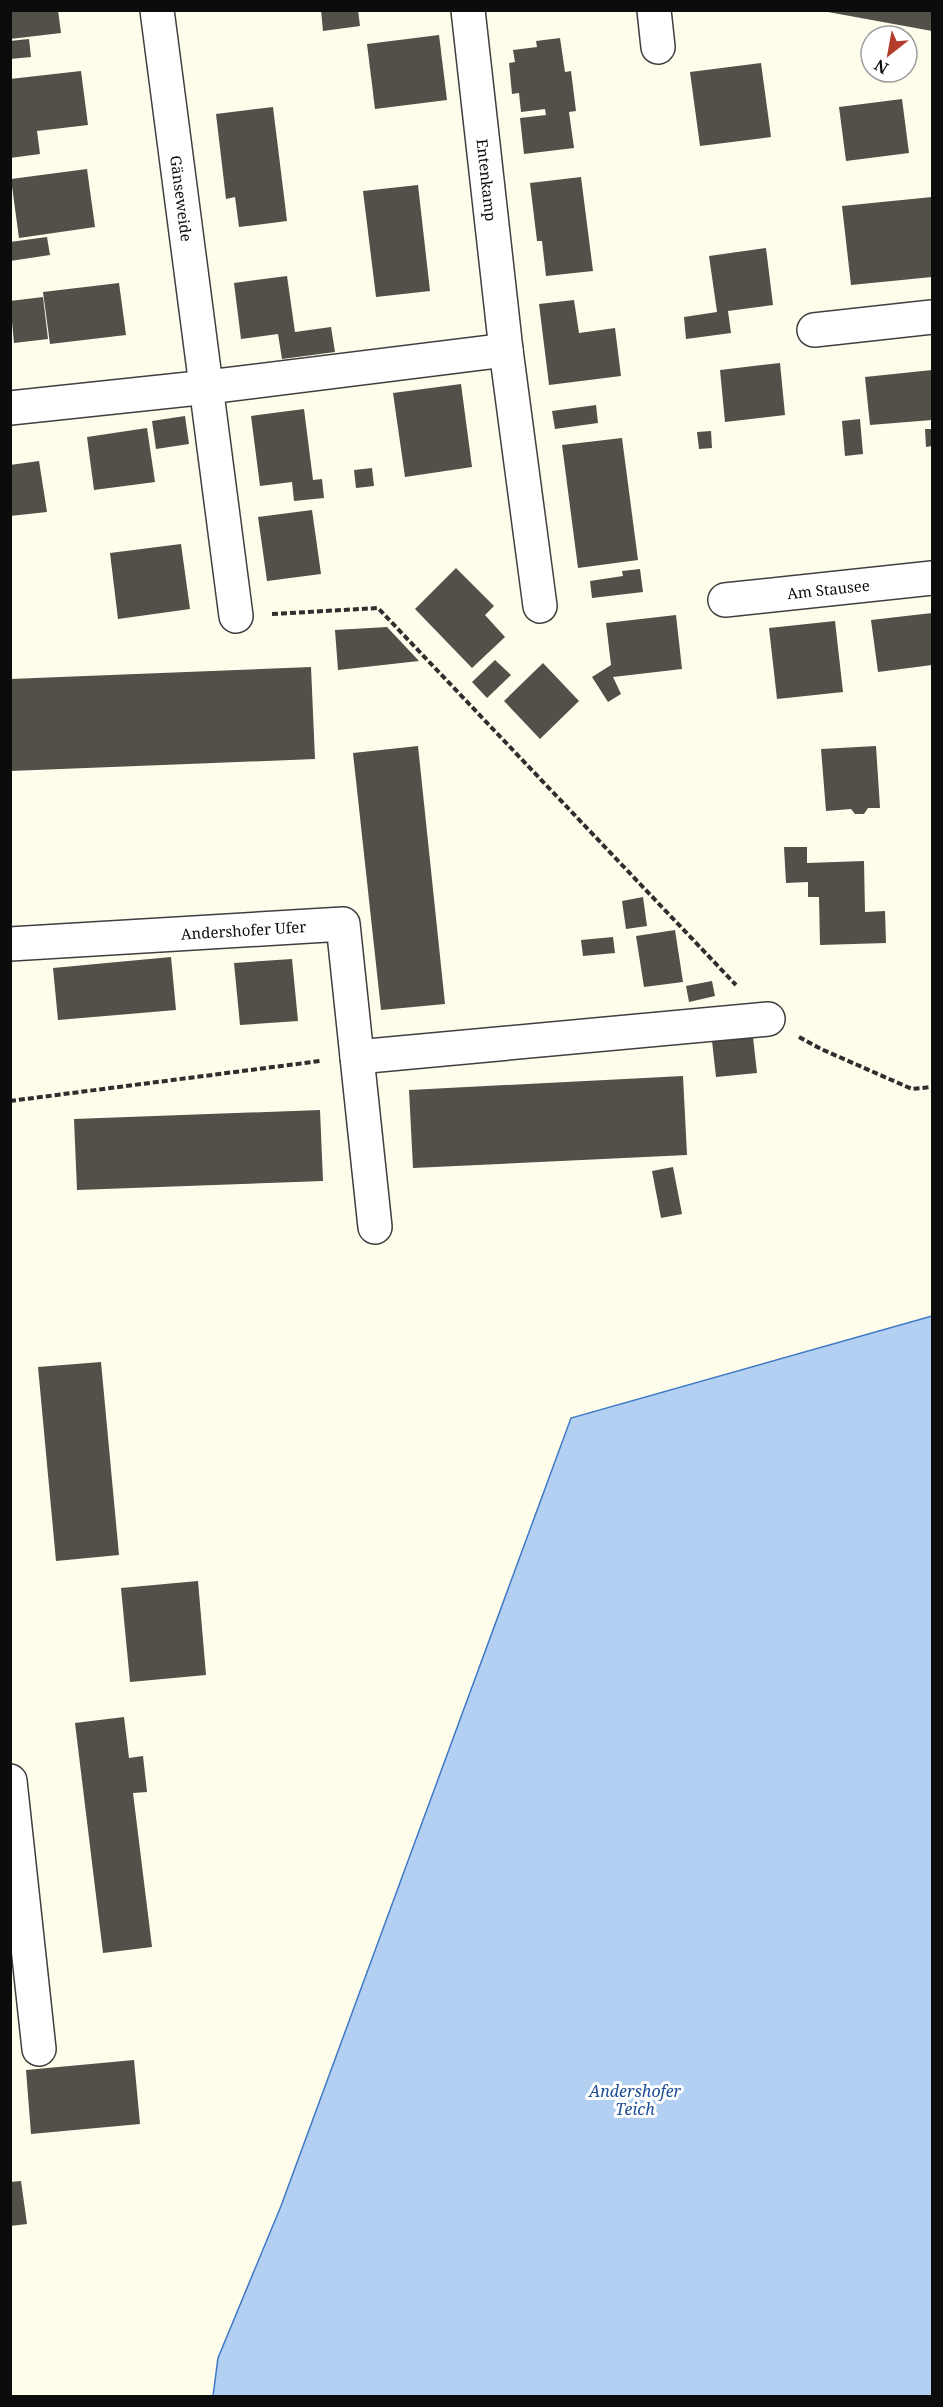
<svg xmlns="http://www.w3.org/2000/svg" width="943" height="2407" font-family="'Noto Serif',serif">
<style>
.water{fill:#b3d0f2;stroke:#3e79c5;stroke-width:1.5}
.building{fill:#534f49}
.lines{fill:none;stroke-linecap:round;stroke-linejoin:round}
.minor-casing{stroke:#3f3f3f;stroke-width:36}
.path{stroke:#2e2e2e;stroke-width:4;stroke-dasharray:6 3;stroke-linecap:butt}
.minor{stroke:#fff;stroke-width:33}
.labels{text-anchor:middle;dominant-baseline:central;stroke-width:6;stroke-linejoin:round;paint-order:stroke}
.street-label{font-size:15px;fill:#0c0c0c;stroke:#fff}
.water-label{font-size:16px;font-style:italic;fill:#1c4d96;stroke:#fff}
</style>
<rect width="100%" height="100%" fill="#fefdeb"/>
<polygon class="water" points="932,1316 932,2396 213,2396 218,2358 281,2206 571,1418"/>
<g class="building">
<polygon points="10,10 58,10 61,33 10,39"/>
<polygon points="321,10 358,10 360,26 323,31"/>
<polygon points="828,10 932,10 932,31 828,12"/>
<polygon points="439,35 447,100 375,109 367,44"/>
<polygon points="560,38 565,72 571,71 576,111 569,112 574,148 524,154 520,118 546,115 545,109 521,112 519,93 512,94 509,63 515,62 513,50 537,47 536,41"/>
<polygon points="29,39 31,57 10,59 10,41"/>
<polygon points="761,63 771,137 700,146 690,72"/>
<polygon points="81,71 88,125 37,131 40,154 10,158 10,79"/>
<polygon points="902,99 909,153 846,161 839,107"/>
<polygon points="273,107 287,221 239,227 235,197 226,199 216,114"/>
<polygon points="87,169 95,227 19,238 11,179"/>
<polygon points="581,177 593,271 546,276 542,241 537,241 530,183"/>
<polygon points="418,185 430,291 376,297 363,191"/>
<polygon points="932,197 932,277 851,285 842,206"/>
<polygon points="47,237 50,255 10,261 10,242"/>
<polygon points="766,248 773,305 728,311 731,333 686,339 684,317 717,312 709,256"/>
<polygon points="287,276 295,332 331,327 335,352 282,359 278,334 241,339 234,283"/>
<polygon points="119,283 126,335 50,344 43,292"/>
<polygon points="43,297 48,339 14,343 10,301"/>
<polygon points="574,300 579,333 615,328 621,376 549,385 539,304"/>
<polygon points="780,363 785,415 725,422 720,370"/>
<polygon points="932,370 932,420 870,425 865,377"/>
<polygon points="461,384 472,467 405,477 393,393"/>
<polygon points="596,405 598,423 555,429 552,411"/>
<polygon points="304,409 313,480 322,479 324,498 294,501 292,482 260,486 251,416"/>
<polygon points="185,416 189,444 156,449 152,421"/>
<polygon points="860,419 863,454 845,456 842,421"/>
<polygon points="147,428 155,482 94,490 87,437"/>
<polygon points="925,429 932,429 932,446 926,447"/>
<polygon points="711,431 712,448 699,449 697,432"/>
<polygon points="622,438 638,560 578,568 562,445"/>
<polygon points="39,461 47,512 10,516 10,465"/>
<polygon points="372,468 374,486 356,488 354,470"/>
<polygon points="312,510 321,574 267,581 258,517"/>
<polygon points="181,544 190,609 118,619 110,553"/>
<polygon points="456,568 494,606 485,615 505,637 472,668 415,609"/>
<polygon points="640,569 643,592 592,598 590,581 623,576 622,571"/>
<polygon points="932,613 932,665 878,672 871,620"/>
<polygon points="676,615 682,669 613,677 621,694 608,702 592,677 611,665 606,623"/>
<polygon points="835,621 843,692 777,699 769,628"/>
<polygon points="387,627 419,661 338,670 335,630"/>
<polygon points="495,660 511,675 487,698 472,682"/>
<polygon points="543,663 579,701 540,739 504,701"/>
<polygon points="311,667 315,759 10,771 10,679"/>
<polygon points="418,746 445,1004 381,1010 353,753"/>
<polygon points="876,746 880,808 868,808 864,814 855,814 851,809 826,811 821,749"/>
<polygon points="784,847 807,847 807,863 864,861 865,912 885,911 886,943 820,945 819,897 808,897 808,882 786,883"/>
<polygon points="643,897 647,926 626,929 622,901"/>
<polygon points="675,930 683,982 644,987 636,936"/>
<polygon points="613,937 615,953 583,956 581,940"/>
<polygon points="171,957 176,1010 58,1020 53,968"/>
<polygon points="292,959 298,1021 240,1025 234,963"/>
<polygon points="712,981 715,996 689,1002 686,986"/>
<polygon points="753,1037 757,1073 716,1077 712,1041"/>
<polygon points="683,1076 687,1155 413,1168 409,1090"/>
<polygon points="320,1110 323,1181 77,1190 74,1119"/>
<polygon points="673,1167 682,1214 661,1218 652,1171"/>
<polygon points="101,1362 119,1555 56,1561 38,1367"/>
<polygon points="198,1581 206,1675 130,1682 121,1588"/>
<polygon points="124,1717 129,1758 143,1756 147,1792 133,1793 152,1947 103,1953 75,1723"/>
<polygon points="134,2060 140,2124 31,2134 26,2070"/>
<polygon points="21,2181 27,2224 10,2226 10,2182"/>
</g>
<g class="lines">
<defs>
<g id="minor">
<path id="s1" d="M 157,10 L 236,616"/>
<path id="s2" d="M 468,10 L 506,350 L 540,606"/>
<polyline points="654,10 658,47"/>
<polyline points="814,330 932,317"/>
<polyline points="10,408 208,387 506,350"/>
<path id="s3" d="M 725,600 L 932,578"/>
<path id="s4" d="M 10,944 L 343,924 L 357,1057 L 768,1019"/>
<polyline points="357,1057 375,1227"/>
<polyline points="10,1781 39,2049"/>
</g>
</defs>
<use href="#minor" class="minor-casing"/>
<g class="path">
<polyline points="272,614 378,608 736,985"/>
<polyline points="799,1037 821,1049 912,1089 932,1087"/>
<polyline points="10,1101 320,1061"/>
</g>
<use href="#minor" class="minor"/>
</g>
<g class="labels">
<g class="street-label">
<text stroke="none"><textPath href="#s2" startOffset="171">Entenkamp</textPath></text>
<text stroke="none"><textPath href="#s1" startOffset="190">Gänseweide</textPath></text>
<text stroke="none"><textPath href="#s3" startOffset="104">Am Stausee</textPath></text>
<text stroke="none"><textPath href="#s4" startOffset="234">Andershofer Ufer</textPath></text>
</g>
<g class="water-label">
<text x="635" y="2091">Andershofer<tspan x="635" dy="18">Teich</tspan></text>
</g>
</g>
<rect width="943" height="2407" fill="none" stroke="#0c0c0c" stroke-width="24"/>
<g transform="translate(889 54) rotate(211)"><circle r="28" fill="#ffffff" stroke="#9e9e9e" stroke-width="1.5"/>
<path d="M0-4.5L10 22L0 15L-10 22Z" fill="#b33c2c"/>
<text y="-9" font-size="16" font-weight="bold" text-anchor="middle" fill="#0c0c0c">N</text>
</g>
</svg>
